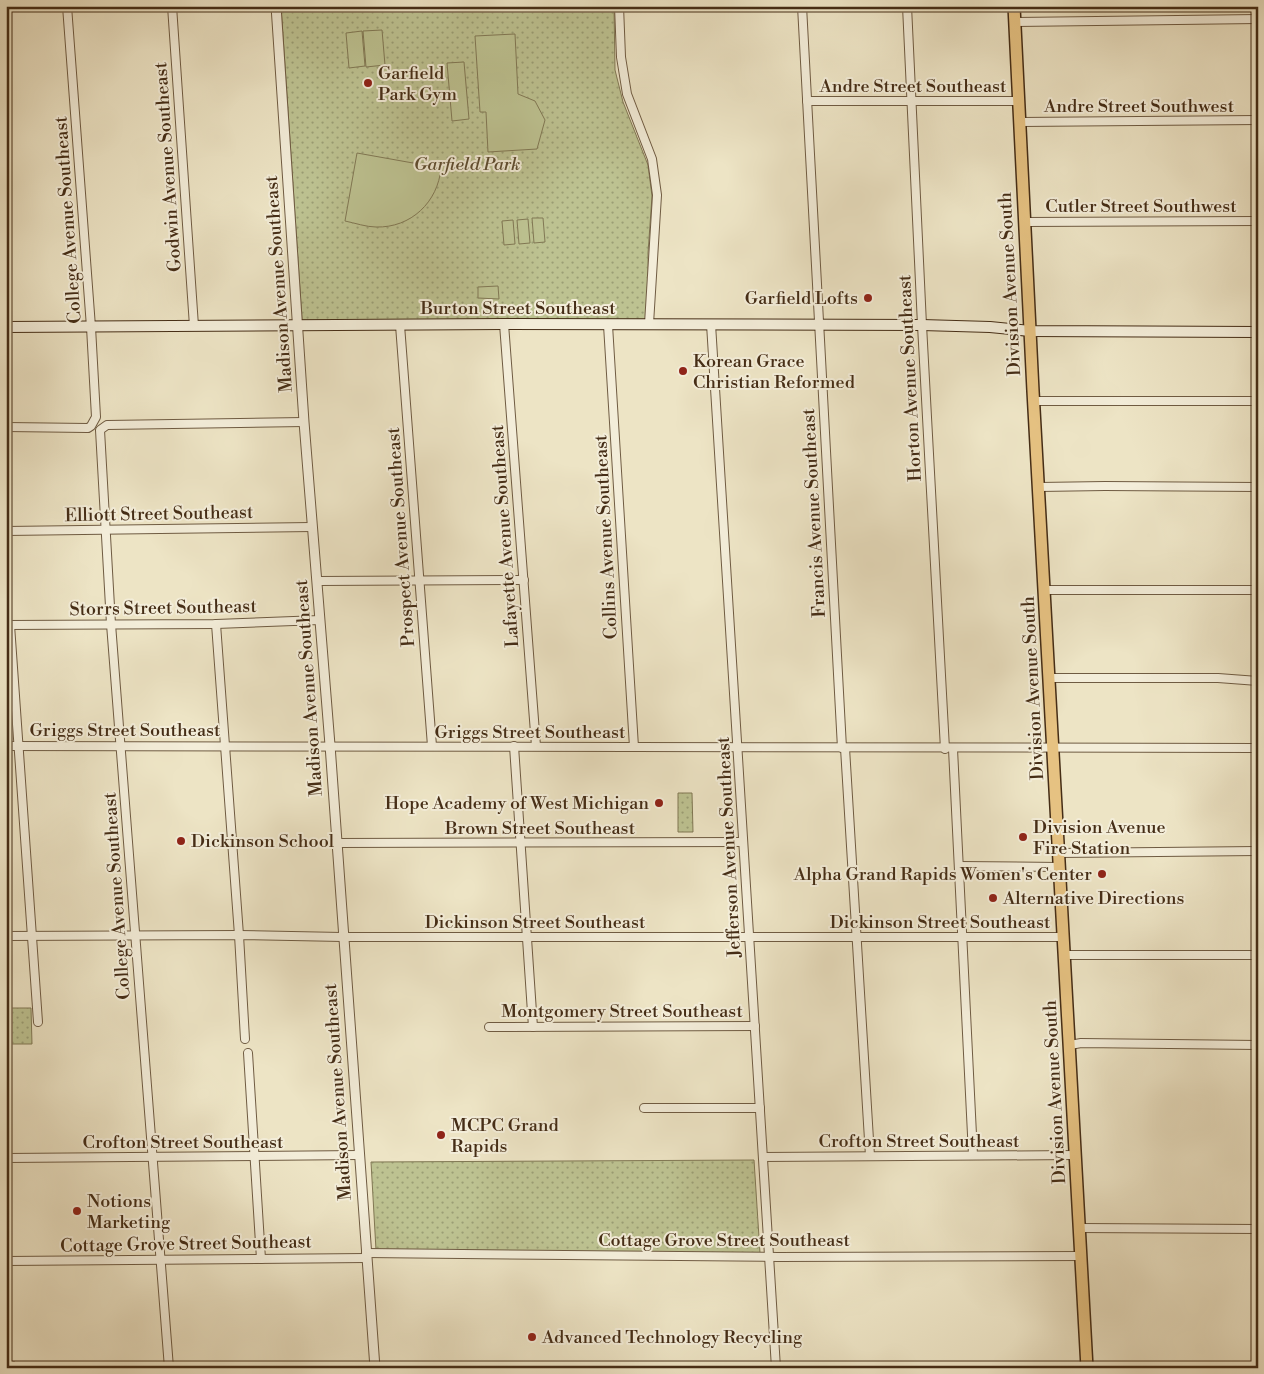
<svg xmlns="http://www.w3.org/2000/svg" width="1264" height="1374" font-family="'Libre Bodoni',serif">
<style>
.grass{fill:url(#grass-dots);stroke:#817854}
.pitch{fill:#bdc291;stroke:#817854}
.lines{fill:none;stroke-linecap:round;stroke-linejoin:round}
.minor-casing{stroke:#6f5b42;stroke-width:10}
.tertiary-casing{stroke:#6f5b42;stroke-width:11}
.secondary-casing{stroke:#452d16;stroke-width:12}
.primary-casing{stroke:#452d16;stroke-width:14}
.minor{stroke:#f3edd9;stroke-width:8}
.tertiary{stroke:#f3edd9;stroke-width:9}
.secondary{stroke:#f3edd9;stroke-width:10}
.primary{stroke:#e6c282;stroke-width:11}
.rail{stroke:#452d16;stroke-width:2;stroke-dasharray:9 9;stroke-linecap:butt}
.poi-dot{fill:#8f2418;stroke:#f3edd9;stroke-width:2}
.labels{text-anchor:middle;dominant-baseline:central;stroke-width:4;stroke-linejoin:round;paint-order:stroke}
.poi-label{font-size:18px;fill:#452d16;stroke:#f3edd9;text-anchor:start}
.street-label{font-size:18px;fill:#452d16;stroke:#f3edd9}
.park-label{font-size:18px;font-style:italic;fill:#5d4b2f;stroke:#f3edd9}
</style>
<defs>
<pattern id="grass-dots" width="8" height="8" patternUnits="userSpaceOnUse" patternTransform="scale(1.25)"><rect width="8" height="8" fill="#bdc291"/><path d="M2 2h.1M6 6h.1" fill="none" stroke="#9b9e75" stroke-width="1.8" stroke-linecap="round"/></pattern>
</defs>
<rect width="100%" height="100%" fill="#ede4c5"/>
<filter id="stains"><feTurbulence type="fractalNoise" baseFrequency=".004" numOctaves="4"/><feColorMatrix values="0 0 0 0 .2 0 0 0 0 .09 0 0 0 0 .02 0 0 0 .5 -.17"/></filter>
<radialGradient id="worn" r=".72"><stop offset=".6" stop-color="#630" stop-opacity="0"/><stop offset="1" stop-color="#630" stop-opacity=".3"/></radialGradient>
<g class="grass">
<polygon points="281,6 614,6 615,70 623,102 648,165 652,196 648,253 649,321 302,320"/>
<polygon points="678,793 692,793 693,832 678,832"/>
<polygon points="6,1008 31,1008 32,1044 6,1044"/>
<polygon points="754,1160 760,1253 376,1250 371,1162"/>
</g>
<g class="pitch">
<polygon points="382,30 385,65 366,67 363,31"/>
<polygon points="362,31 365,66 349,68 346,33"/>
<polygon points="515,34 518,94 535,101 545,120 537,149 488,152 486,112 480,112 475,36"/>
<polygon points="464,62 469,119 452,121 447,63"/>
<path d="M 357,153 L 441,168 C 438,202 411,228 376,227 C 366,227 355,223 345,221 Z"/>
<polygon points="532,218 543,218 545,242 534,243"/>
<polygon points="528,219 530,243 519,244 517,220"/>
<polygon points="513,220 515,244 504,245 502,221"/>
<polygon points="498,286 499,299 478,298 478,287"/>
</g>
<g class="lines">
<defs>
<g id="minor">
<polyline points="172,6 194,326"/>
<polyline points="619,6 621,57 627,94 652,159 657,195 649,324"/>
<polyline points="802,6 842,748"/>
<polyline points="907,6 922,325 945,749"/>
<polyline points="1016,22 1258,19"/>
<polyline points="807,101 1019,101"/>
<polyline points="1020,122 1258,120"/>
<polyline points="1025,222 1258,221"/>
<polyline points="504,324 536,746"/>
<polyline points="711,324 776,1368"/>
<polyline points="400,325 432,746"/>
<polyline points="608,325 634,747"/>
<polyline points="1034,401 1258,401"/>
<polyline points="6,427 88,428 91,426 96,417 91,327 67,6"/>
<polyline points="1039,487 1105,486 1258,487"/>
<polyline points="6,531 312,527"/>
<polyline points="317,581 524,580"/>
<polyline points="1045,590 1258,590"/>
<polyline points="216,624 239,935 245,1039"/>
<polyline points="7,625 216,624 320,620"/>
<polyline points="10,625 38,1022"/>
<polyline points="1050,678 1218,678 1258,681"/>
<path d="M 6,746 C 423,745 841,749 1258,748"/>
<polyline points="514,746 533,1027"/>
<polyline points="845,748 870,1156"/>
<polyline points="953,749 973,1155"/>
<polyline points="336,843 743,842"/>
<polyline points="1059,853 1258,851"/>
<polyline points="959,866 1060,867"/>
<polyline points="6,936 239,935 342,937 1064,937"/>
<polyline points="1065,955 1258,955"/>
<polyline points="489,1027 755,1026"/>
<polyline points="1070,1045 1081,1043 1258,1045"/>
<polyline points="248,1053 261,1259"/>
<polyline points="644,1108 760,1108"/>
<polyline points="763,1157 1076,1155"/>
<polyline points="6,1158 359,1155"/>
<polyline points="1079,1228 1258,1229"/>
<polyline points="366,1253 778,1257 1082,1256"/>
<polyline points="6,1261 366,1258"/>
<polyline points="169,1368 111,624 100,430 107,425 304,422"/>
</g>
<polyline id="tertiary" points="276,6 304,422 330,745 375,1368"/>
<polyline id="secondary" points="6,327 504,324 922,325 990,327 1030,331 1258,332"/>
<polyline id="primary" points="1014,6 1033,391 1087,1368"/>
</defs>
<use href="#minor" class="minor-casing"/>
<use href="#tertiary" class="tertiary-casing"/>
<use href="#secondary" class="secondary-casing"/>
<use href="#primary" class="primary-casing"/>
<use href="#minor" class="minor"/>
<use href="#tertiary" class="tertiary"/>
<use href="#secondary" class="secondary"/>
<use href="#primary" class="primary"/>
<polyline class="rail" points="6,1362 84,1367 198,1368"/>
</g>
<g class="poi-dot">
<circle cx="368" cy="83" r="5"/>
<circle cx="868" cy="298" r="5"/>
<circle cx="683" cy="371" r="5"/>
<circle cx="659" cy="803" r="5"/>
<circle cx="1023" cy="837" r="5"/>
<circle cx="181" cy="841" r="5"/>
<circle cx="1102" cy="874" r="5"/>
<circle cx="993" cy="898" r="5"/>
<circle cx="441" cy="1135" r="5"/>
<circle cx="77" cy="1211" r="5"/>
<circle cx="532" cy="1337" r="5"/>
</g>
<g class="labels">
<g class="poi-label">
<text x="378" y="73">Garfield<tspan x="378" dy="21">Park Gym</tspan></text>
<text x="858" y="298" text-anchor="end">Garfield Lofts</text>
<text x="693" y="361">Korean Grace<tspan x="693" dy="21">Christian Reformed</tspan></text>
<text x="649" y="803" text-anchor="end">Hope Academy of West Michigan</text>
<text x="1033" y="827">Division Avenue<tspan x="1033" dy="21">Fire Station</tspan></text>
<text x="191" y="841">Dickinson School</text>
<text x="1092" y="874" text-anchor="end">Alpha Grand Rapids Women's Center</text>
<text x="1003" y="898">Alternative Directions</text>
<text x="451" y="1125">MCPC Grand<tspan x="451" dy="21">Rapids</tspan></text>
<text x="87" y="1201">Notions<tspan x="87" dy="21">Marketing</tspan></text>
<text x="542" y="1337">Advanced Technology Recycling</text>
</g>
<g class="street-label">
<text x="913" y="86">Andre Street Southeast</text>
<text x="1139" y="106">Andre Street Southwest</text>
<text transform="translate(168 167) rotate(-94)">Godwin Avenue Southeast</text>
<text x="1141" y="206">Cutler Street Southwest</text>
<text transform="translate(68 220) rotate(-94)">College Avenue Southeast</text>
<text transform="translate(279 284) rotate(-94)">Madison Avenue Southeast</text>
<text transform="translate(1010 284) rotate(-93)">Division Avenue South</text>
<text x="518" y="308">Burton Street Southeast</text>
<text transform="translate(910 378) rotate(-93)">Horton Avenue Southeast</text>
<text transform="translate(814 513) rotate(-93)">Francis Avenue Southeast</text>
<text transform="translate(159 514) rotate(-1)">Elliott Street Southeast</text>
<text transform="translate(505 536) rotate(-94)">Lafayette Avenue Southeast</text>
<text transform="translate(401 537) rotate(-94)">Prospect Avenue Southeast</text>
<text transform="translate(606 537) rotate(-93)">Collins Avenue Southeast</text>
<text transform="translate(163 608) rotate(-1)">Storrs Street Southeast</text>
<text transform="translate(309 688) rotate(-94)">Madison Avenue Southeast</text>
<text transform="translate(1033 688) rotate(-93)">Division Avenue South</text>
<text x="125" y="730">Griggs Street Southeast</text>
<text x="530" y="732">Griggs Street Southeast</text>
<text x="540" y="828">Brown Street Southeast</text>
<text transform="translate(729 847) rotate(-93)">Jefferson Avenue Southeast</text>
<text transform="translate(117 896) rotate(-94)">College Avenue Southeast</text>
<text x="535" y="922">Dickinson Street Southeast</text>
<text x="940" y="922">Dickinson Street Southeast</text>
<text x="622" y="1011">Montgomery Street Southeast</text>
<text transform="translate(338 1092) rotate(-94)">Madison Avenue Southeast</text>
<text transform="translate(1055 1092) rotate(-93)">Division Avenue South</text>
<text x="919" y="1141">Crofton Street Southeast</text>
<text x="183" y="1142">Crofton Street Southeast</text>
<text x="724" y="1240">Cottage Grove Street Southeast</text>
<text transform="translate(186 1244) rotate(-1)">Cottage Grove Street Southeast</text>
</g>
<g class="park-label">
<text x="467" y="164">Garfield Park</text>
</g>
</g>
<rect width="1264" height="1374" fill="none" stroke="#ede4c5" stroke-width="25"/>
<rect x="8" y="8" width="1249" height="1359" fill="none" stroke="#452d16" stroke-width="2.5"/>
<rect x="12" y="12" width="1239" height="1349" fill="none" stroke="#452d16"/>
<rect width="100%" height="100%" filter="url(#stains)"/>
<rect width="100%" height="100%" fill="url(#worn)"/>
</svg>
